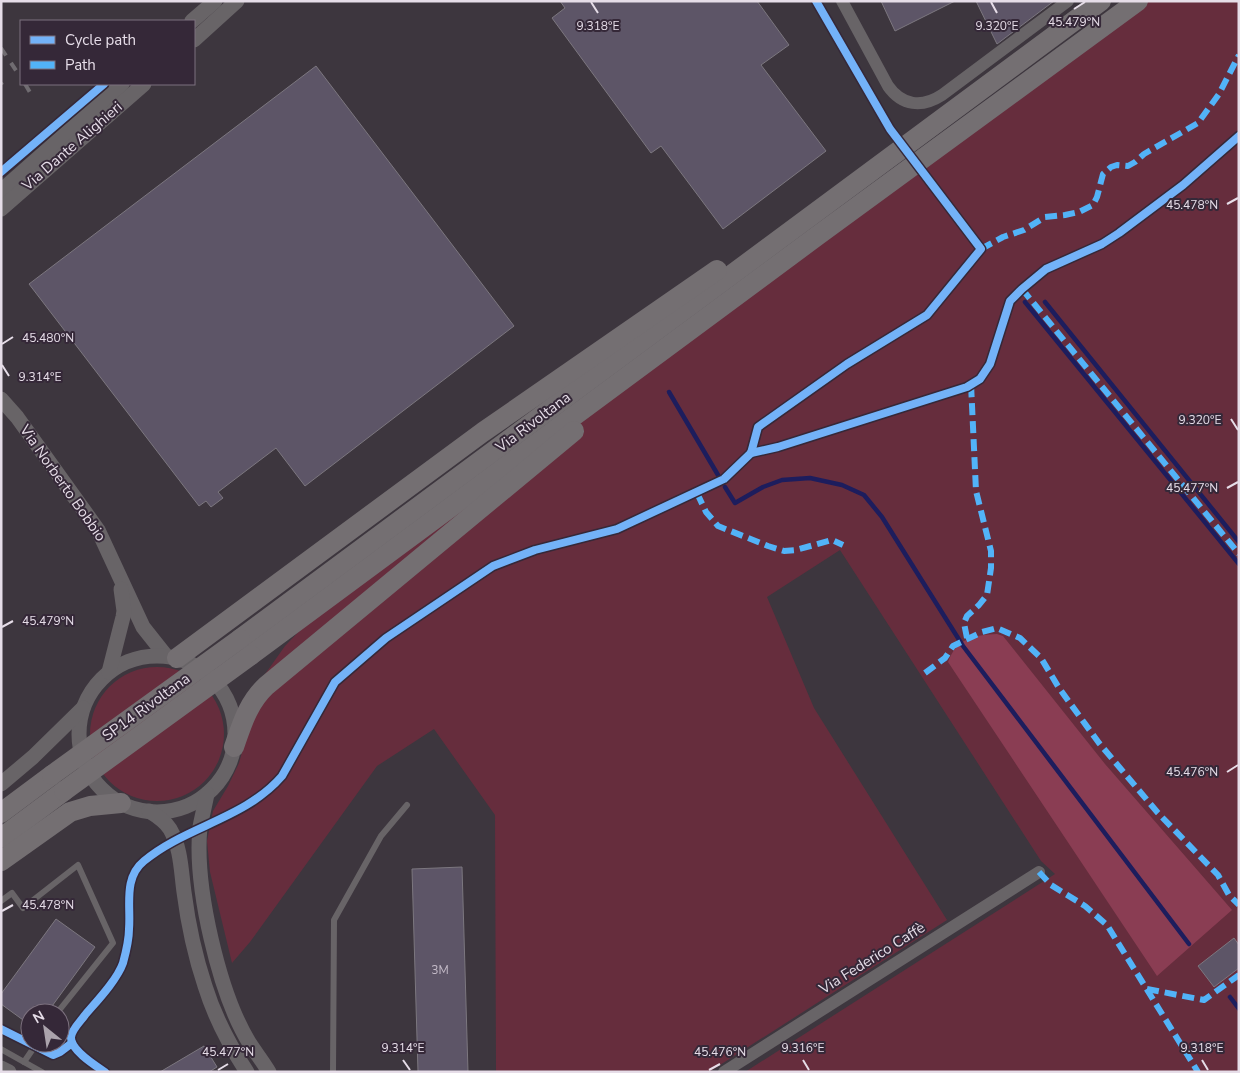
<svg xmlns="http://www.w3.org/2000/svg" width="1240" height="1073" font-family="'Nunito Sans',sans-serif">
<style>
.green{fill:#662d3d}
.forest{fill:#8a3d53}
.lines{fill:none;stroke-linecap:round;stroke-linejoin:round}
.stream{stroke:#1d1d5d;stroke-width:4.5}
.building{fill:#5d5567;stroke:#7c777f}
.service{stroke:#686467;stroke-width:6}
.minor{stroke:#686467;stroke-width:12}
.tertiary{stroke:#686467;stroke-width:15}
.trunk{stroke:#746f72;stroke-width:20}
.rail{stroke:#706c71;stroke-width:4;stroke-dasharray:9 9;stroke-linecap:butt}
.trunk-bridge{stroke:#746f72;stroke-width:20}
.quiet{stroke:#52b3f8;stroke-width:6;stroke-dasharray:12 6;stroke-linecap:butt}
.cycleway-casing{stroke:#352838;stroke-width:11}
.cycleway{stroke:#73b2f8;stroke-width:8}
.ticks{fill:none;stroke:#e6dde8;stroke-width:2}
.labels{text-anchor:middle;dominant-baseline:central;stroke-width:4;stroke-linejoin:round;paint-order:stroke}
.number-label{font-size:12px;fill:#c4bbc8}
.street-label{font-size:15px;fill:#e6dde8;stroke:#352838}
.ticks-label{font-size:12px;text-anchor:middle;fill:#e6dde8;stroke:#352838;stroke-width:4;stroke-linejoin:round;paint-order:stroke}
</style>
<rect width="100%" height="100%" fill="#3d363e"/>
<g class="green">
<polygon points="1145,1 1239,1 1239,1072 745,1072 1055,874 1041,861 840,550 767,597 814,708 947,920 709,1072 496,1072 495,815 434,729 377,766 250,942 232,963 210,872 207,841 213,811 228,786 239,763 263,677 285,646 307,623"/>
<circle cx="157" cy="734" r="67"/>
</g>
<path class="forest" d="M 997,634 L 1003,636 L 1105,764 L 1232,910 L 1157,976 L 948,662 C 957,638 974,635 997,634 Z"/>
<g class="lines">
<g class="stream">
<polyline points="1025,302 1239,564"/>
<polyline points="1045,302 1239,542"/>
<polyline points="669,392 718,475"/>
<polyline points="725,487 735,503 763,487 782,480 810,478 842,485 864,495 882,517 963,646 1189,944"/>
<polyline points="1230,997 1239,1009"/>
</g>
</g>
<g class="building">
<polygon points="560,1 757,1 789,45 761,65 826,151 723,229 661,146 651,153 552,18 565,8"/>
<polygon points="881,1 955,1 895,31"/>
<polygon points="976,1 1054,1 997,44"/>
<polygon points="316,66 514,326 305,486 276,448 218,492 223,498 211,507 206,501 199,506 29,284"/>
<polygon points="462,867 468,1072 418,1072 412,869"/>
<polygon points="56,919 95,947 47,1013 30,1013 30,1025 1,1004 1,994"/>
<polygon points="1234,938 1239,945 1239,968 1214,987 1198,966"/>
<polygon points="204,1046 217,1067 209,1072 160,1072"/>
</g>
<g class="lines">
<g class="service">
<polyline points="1,901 12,893 23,908 78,865 113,943 57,1013"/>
<polyline points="1,1049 42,1072"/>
<polyline points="24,1062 37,1043"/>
<polyline points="333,1072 334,920 381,836 407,805"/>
</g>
<g class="minor">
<path d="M 842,1 L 888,86 C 902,106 922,108 942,95 L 1068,1"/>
<polyline points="724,1072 1039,872"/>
</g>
<g class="tertiary">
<polyline points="192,21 215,1"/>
<polyline points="194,40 237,1"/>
<polyline points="1,191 122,84"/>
<polyline points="1,209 144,84"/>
<polyline points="1,399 17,417 98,530 143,627 166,656"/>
<circle cx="157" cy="734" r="78"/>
<polyline points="109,672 123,617 124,611 121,589"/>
<polyline points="1,784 33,757 83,708"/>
<path d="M 207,794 C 205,805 202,816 200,827 C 194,886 219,994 250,1044 C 256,1053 263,1062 269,1072"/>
<path d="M 149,811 C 157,816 165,821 170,829 C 181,848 181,870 184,892 C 188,923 195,956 205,986 C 214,1015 230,1046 247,1072"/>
<polyline points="1,1068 9,1072"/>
</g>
<g class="trunk">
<polyline points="240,639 1101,1"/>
<polyline points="251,655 817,236 1138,1"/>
<polyline points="177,658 483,432 717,270"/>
<path d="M 234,747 C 242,724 248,703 266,686 L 574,431"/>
<polyline points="1,813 52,775"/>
<polyline points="1,838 64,791"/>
<polyline points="1,861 70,812 90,806 121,803"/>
</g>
<g class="rail">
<polyline points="1,48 21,78"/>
<polyline points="1,83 2,85"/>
<polyline points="25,84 31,94"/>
</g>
<g class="trunk-bridge">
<polyline points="52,775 240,639"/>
<polyline points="64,791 251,655"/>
</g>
<g class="quiet">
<polyline points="981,249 1003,237 1024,230 1045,217 1065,215 1079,212 1093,205 1097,197 1103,174 1111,167 1117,165 1128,166 1135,162 1144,154 1198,123 1219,94 1239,55"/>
<polyline points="1022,289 1239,554"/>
<polyline points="697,493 706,512 718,526 768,546 784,551 796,550 832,540 843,545"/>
<polyline points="967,638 964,623 967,616 979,605 987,595 991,568 991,551 976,491 971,384"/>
<polyline points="925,673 945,658 953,646 982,632 997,628 1020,638 1041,658 1059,688 1099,743 1158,813 1218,875 1229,895 1239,905"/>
<polyline points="1039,872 1051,885 1085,906 1107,925 1198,1072"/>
<polyline points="1147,989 1204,1000 1239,975"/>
</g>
<defs>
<g id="cycleway">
<polyline points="1,172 104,84"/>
<polyline points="751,453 778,447 967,387 980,379 990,364 1010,301 1022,289 1046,269 1102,244 1119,233 1183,185 1239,136"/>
<polyline points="1,1029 53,1055 60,1052 72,1043"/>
<path d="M 105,1072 C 96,1066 70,1050 71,1037 C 72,1029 81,1021 85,1015 C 97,1001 117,980 123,963 C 126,952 129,940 129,929 C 131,906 123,878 144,861 C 186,826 245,819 282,776 L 335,682 L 386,638 L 493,566 L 535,550 L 617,529 L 724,479 L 751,453 L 758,427 L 847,364 L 927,315 L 981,249 L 890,129 L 816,1"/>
</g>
</defs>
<use href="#cycleway" class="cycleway-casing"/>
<use href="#cycleway" class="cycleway"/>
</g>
<path class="ticks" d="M 591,2 L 598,13M 991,2 L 997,13M 1074,9 L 1085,2M 1227,204 L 1238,198M 2,344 L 13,337M 2,365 L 9,376M 1231,419 L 1238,430M 1227,488 L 1238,482M 2,627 L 13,621M 1227,772 L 1238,765M 2,911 L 13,905M 403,1060 L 410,1070M 803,1060 L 809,1070M 1202,1060 L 1208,1070M 218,1070 L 228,1064M 709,1070 L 720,1064"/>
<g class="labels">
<g class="number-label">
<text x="440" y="970">3M</text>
</g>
<g class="street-label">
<text transform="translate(72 146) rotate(-41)">Via Dante Alighieri</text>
<text transform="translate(533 422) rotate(-37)">Via Rivoltana</text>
<text transform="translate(63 483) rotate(55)">Via Norberto Bobbio</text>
<text transform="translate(146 707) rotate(-36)">SP14 Rivoltana</text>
<text transform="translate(872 958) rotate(-32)">Via Federico Caffè</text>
</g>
</g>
<g class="ticks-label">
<text x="1074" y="26">45.479°N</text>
<text x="598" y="30">9.318°E</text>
<text x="997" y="30">9.320°E</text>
<text x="1192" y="209">45.478°N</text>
<text x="48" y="342">45.480°N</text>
<text x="40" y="381">9.314°E</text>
<text x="1200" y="424">9.320°E</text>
<text x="1192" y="492">45.477°N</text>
<text x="48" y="625">45.479°N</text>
<text x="1192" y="776">45.476°N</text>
<text x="48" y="909">45.478°N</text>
<text x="403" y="1052">9.314°E</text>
<text x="803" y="1052">9.316°E</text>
<text x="1202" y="1052">9.318°E</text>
<text x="228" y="1056">45.477°N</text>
<text x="720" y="1056">45.476°N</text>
</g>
<rect width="1240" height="1073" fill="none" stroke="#e6dde8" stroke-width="5"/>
<rect x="20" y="20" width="175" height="65" fill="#352838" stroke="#7c707e"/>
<rect x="30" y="36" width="25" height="8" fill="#73b2f8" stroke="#7c707e"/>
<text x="65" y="45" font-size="15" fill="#e6dde8">Cycle path</text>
<rect x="30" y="61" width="25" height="8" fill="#52b3f8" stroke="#7c707e"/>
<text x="65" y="70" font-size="15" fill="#e6dde8">Path</text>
<g transform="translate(45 1028) rotate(330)"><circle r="24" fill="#352838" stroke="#7c707e"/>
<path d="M0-4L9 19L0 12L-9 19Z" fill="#aba3ac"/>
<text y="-8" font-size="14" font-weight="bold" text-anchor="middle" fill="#e6dde8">N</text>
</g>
</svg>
